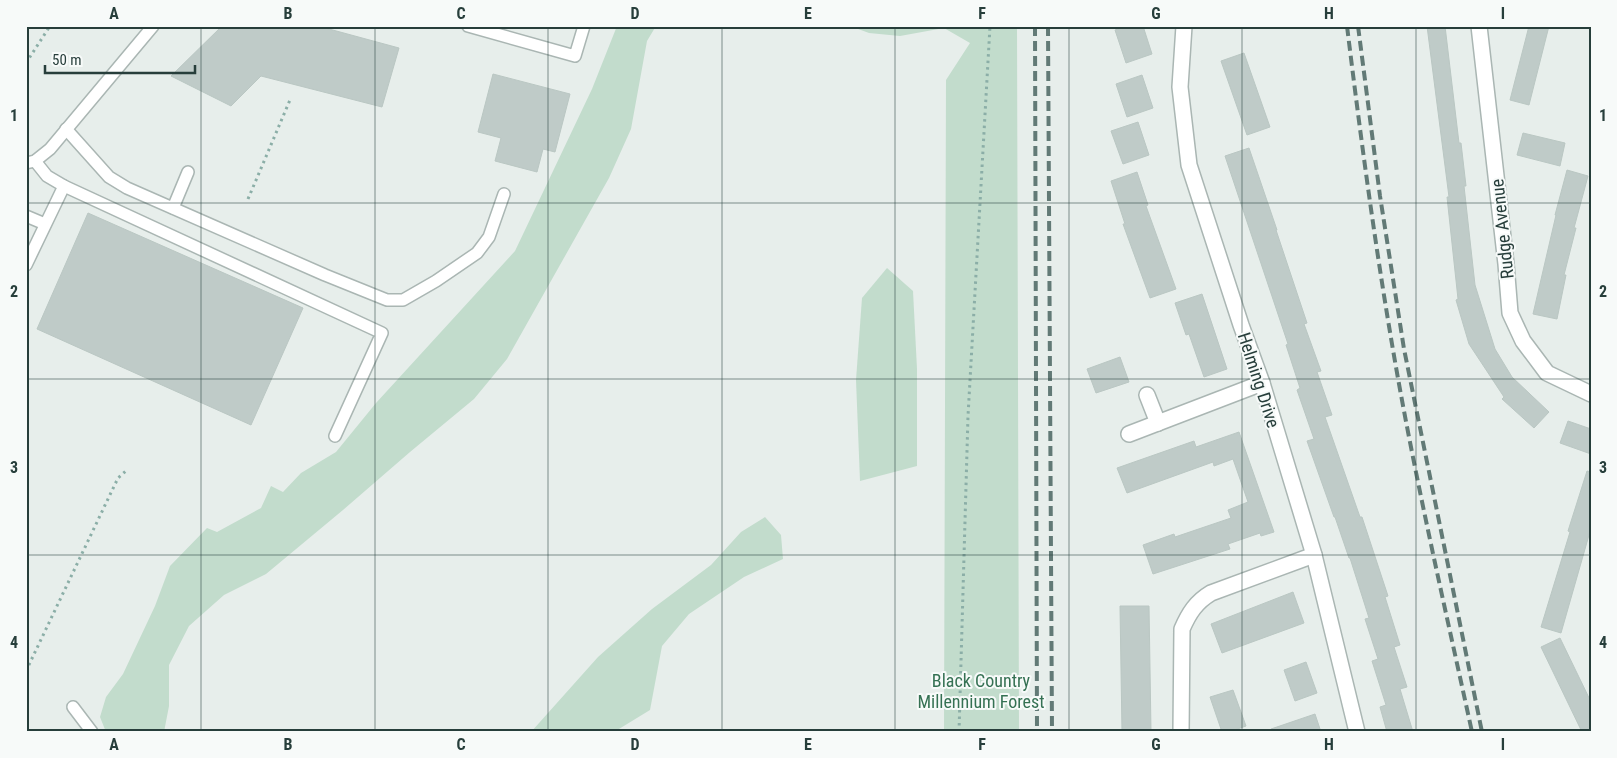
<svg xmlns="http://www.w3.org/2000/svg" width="1617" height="758" font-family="'Roboto Condensed',sans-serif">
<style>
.green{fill:#c2dccc}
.building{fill:#bfcbc8;stroke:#bac7c3}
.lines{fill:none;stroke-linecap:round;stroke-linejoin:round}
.lane-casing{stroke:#aab6b3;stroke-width:14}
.street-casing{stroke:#aab6b3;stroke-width:18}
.path{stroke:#8baea7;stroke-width:3;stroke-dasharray:2.5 4;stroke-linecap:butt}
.lane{stroke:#fff;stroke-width:11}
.street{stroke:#fff;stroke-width:15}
.rail{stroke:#627a76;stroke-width:4;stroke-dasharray:10 5;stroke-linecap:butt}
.grid{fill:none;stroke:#273e3b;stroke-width:1;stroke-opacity:0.55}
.labels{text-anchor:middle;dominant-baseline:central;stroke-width:4;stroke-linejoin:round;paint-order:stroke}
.street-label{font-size:18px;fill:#273e3b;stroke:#f7faf9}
.park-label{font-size:18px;fill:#357153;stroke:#f7faf9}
.neatline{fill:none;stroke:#273e3b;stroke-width:2}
.grid-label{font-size:16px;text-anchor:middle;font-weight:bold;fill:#273e3b}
</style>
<rect width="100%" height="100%" fill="#e7eeeb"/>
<g class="green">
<polygon points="617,26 656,26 647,41 631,129 609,178 507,359 474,399 410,452 343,510 266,574 224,595 189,626 169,665 169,706 164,732 106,732 100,717 106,697 123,674 155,606 170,566 207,528 217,532 261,508 271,486 283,492 301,473 336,452 376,403 515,251 592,89"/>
<polygon points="850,26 1017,26 1019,732 944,732 946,80 970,43 944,28 900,36 869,33"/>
<polygon points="887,268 913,291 917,369 917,466 860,481 856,380 862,298"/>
<polygon points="765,517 781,535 783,559 744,577 689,614 662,646 650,710 614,732 531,732 598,657 652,609 711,565 741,532"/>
</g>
<g class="building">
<polygon points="222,26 318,26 399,48 382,107 261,76 231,106 171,76"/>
<polygon points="1126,26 1143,26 1152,54 1126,63 1115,30"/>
<polygon points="1427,26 1445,26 1459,143 1461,143 1466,186 1464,186 1475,285 1495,349 1512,377 1549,412 1534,428 1502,399 1504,397 1469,344 1456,300 1458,299 1447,197 1449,197"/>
<polygon points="1529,26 1549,26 1529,105 1510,100"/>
<polygon points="1244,53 1270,127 1247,135 1221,61"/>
<polygon points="493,74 570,94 555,152 543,149 537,172 495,161 501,138 478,132"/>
<polygon points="1142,75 1153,108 1127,117 1116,84"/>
<polygon points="1138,122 1149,155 1123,164 1111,131"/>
<polygon points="1523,133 1565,143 1560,166 1517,155"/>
<polygon points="1249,148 1277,230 1276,230 1307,323 1304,324 1321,371 1317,372 1332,415 1325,417 1360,517 1362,517 1388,596 1385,597 1400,645 1394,647 1407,687 1400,689 1413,732 1387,732 1380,707 1386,705 1372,661 1378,659 1365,619 1369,618 1350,558 1349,558 1335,517 1334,517 1307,441 1314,439 1297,390 1300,388 1286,345 1288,344 1225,156"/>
<polygon points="1567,170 1588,176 1574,228 1576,228 1564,275 1566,275 1557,319 1533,314 1556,215 1555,215"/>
<polygon points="1137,172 1148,205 1146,206 1176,289 1150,298 1123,224 1125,224 1111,181"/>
<polygon points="88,213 303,308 251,425 37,329"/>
<polygon points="1202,294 1227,369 1204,377 1189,334 1186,335 1175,303"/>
<polygon points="1120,357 1129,382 1096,393 1087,369"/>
<polygon points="1568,421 1591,429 1591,454 1560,443"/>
<polygon points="1239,432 1274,532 1261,536 1260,533 1228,544 1230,549 1153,574 1143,545 1174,534 1175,537 1231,518 1228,510 1248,502 1233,459 1214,466 1213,462 1127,493 1117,468 1194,441 1196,447"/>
<polygon points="1587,471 1591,472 1591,528 1561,633 1541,627 1570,532 1568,531"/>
<polygon points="1293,592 1304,623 1222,653 1211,624"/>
<polygon points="1120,606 1149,606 1151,732 1122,732"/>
<polygon points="1560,638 1591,702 1591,732 1582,732 1541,647"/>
<polygon points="1306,662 1317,693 1295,701 1284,670"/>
<polygon points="1233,690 1246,726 1229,732 1222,732 1210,697"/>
<polygon points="1315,714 1321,732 1271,732 1271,729"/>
</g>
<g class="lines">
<defs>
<g id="lane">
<polyline points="468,26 575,56 584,26"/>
<polyline points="66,129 109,177 127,188 325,275 387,300 403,300 436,281 477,253 489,237 504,194"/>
<polyline points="35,161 47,176 64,186 382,333 335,436"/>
<polyline points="26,163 35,161 50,149 153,26"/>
<polyline points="173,208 188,172"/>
<polyline points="26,216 45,224"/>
<polyline points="26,265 64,186"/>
<polyline points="73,707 92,732"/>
</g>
<g id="street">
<polyline points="1184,26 1180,87 1189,165 1241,325 1262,383 1314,555 1357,732"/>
<polyline points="1479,26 1506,264 1510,313 1523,341 1547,373 1591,394"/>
<polyline points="1147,395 1158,423"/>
<polyline points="1129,434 1262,383"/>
<path d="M 1181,732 L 1182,629 C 1189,613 1196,602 1211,593 L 1314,555"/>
</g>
</defs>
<use href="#lane" class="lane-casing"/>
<use href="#street" class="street-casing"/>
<g class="path">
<polyline points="26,63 50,26"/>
<polyline points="248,199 290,100"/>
<polyline points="26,671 118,478 127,470"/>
<polyline points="959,732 968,416 990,26"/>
</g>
<use href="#lane" class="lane"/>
<use href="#street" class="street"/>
<g class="rail">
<polyline points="1035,26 1037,732"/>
<polyline points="1048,26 1052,732"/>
<path d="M 1347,26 C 1360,132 1374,238 1392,344 C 1414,474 1444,603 1472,732"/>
<polyline points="1358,26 1380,196 1404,349 1482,732"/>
</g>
</g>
<path class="grid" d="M 201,26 L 201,732M 375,26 L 375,732M 548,26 L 548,732M 722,26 L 722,732M 895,26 L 895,732M 1069,26 L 1069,732M 1242,26 L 1242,732M 1416,26 L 1416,732M 26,203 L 1591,203M 26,379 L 1591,379M 26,555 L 1591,555"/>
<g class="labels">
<g class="street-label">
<text transform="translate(1502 229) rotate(-96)">Rudge Avenue</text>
<text transform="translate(1259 380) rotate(72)">Helming Drive</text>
</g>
<g class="park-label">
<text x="981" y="680">Black Country<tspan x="981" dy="21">Millennium Forest</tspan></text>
</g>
</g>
<rect width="1617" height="758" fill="none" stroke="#f7faf9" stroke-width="55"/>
<path d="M45 65v8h150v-8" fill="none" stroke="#273e3b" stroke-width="2.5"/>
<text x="52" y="65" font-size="15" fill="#273e3b" stroke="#f7faf9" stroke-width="4" paint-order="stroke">50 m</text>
<rect x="28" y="28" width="1562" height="702" class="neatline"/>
<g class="grid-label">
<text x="114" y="19">A</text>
<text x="288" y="19">B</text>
<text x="461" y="19">C</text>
<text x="635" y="19">D</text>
<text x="808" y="19">E</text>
<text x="982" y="19">F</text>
<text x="1156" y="19">G</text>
<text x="1329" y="19">H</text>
<text x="1503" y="19">I</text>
<text x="14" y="121">1</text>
<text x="1603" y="121">1</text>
<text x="14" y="297">2</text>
<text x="1603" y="297">2</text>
<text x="14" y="473">3</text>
<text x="1603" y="473">3</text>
<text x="14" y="648">4</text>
<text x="1603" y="648">4</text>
<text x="114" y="750">A</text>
<text x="288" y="750">B</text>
<text x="461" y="750">C</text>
<text x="635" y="750">D</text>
<text x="808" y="750">E</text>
<text x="982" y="750">F</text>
<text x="1156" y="750">G</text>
<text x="1329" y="750">H</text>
<text x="1503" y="750">I</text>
</g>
</svg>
